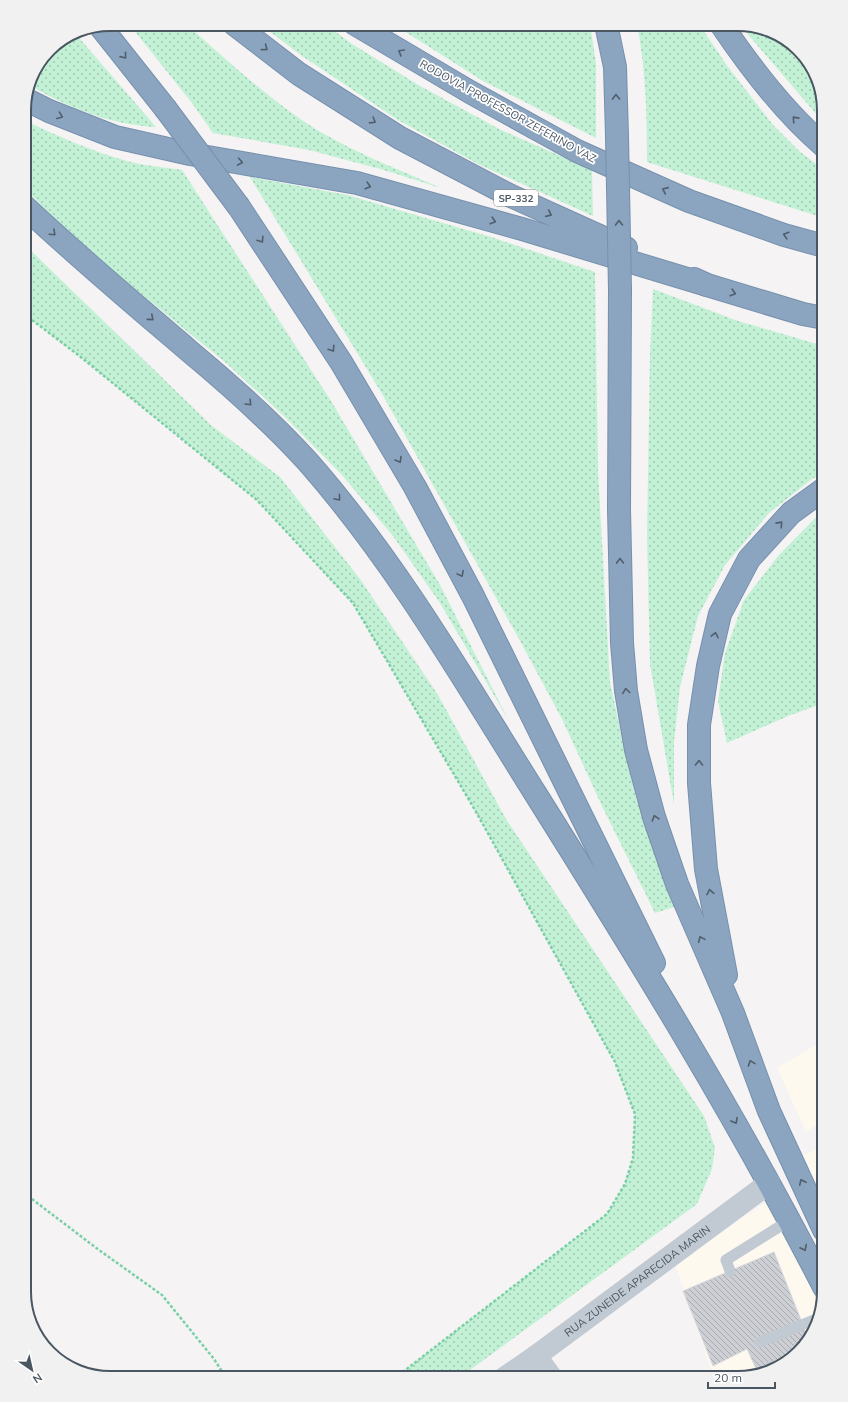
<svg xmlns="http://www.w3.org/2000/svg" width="848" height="1402" font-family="Mulish,sans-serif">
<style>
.commercial{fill:#fdf9ef}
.grass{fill:url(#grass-dots)}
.building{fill:url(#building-back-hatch);stroke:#d7d9de}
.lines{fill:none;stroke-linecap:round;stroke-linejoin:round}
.motorway-casing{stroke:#7690ad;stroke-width:24}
.path{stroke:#7ad0a6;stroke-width:2.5;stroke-dasharray:3 2;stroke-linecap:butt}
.service{stroke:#c1cad2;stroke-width:11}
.minor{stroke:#c1cad2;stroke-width:22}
.motorway{stroke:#8ba5c1;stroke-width:22}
.motorway-bridge-casing{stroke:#7690ad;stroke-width:24;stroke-linecap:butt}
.motorway-bridge{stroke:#8ba5c1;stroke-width:22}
.oneway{stroke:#505e6b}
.labels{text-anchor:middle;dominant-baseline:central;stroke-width:3.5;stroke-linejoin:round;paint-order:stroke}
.shield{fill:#fff;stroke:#808990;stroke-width:1}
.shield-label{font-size:10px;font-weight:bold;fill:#4a5661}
.street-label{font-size:11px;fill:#4a5661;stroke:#fff}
.rim{fill:none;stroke:#4a5661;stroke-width:2}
</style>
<defs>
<pattern id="grass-dots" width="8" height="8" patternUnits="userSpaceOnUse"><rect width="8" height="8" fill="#c3f1d5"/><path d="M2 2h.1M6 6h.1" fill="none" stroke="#a0c6b0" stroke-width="1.8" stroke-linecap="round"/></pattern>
<pattern id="building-back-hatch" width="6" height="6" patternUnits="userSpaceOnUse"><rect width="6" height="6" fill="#cdcfd5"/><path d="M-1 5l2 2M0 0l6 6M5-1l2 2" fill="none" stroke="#a8abb0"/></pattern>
</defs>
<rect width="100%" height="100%" fill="#f5f3f3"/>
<g class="commercial">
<polygon points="824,1040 824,1120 806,1132 777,1068"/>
<polygon points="824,1146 824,1214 798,1158"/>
<polygon points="768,1201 823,1296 810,1340 776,1369 738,1378 714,1378 675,1264"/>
</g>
<g class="grass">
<path d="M 129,24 L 186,24 C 228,61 269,100 317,130 C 356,153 399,170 441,188 L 384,170 L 309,150 L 213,133 L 192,103 Z"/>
<polygon points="260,24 325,24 352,44 420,86 501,130 592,170 593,216 478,164 398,120 302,56"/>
<polygon points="393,24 590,24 596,64 596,138 483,81"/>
<path d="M 637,24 L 699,24 L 728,67 L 773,125 L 799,151 L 824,170 L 824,218 L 647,162 C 647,116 646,70 637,24 Z"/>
<polygon points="739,24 744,24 786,38 815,72 824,110 824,123"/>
<path d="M 74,32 L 156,127 C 111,125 67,107 29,85 L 31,77 L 49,49 Z"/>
<path d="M 24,120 C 57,136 91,151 127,161 C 144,166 164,167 182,170 L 331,401 L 440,585 L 508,719 L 440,603 L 393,536 L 342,475 L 285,417 L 225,362 L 120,277 L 59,224 L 24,187 Z"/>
<polygon points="250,177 347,195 491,237 595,272 598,472 610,682 623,743 637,801 677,906 655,913 602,806 562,719 518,637 381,392"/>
<polygon points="24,244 212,426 280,477 360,579 438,695 506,819 704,1116 715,1148 712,1169 697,1204 459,1378 395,1378 607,1214 625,1184 633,1158 635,1114 615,1062 475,810 353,603 257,500 77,354 24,314"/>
<polygon points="653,289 738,321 824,346 824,473 812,479 769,513 725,565 698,616 680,687 674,742 674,804 650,664 647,535 650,355"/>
<polygon points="824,509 824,703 788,716 727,743 718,701 725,653 744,600 779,555"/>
</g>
<polygon class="building" points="774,1252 809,1340 787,1360 757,1371 747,1349 713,1366 683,1291"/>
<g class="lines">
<defs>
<g id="motorway">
<polyline points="234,24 299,74 400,138 511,196 626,248"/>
<polyline points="355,24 470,92 577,151 689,201 784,235 824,246"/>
<polyline points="606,24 615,67 617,136"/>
<path d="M 721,24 C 750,67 784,112 824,146"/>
<polyline points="100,26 165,108"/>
<polyline points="25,99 49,111 115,137 190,154 357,183 522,229 707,285"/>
<path d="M 24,206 C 77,256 133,303 188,350 C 230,385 271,421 308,462 C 396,562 464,680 535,793 C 636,954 737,1117 824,1287"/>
<polyline points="239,207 341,362 415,487 473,596 654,963"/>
<polyline points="694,279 707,285 803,314 824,318"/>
<polyline points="620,290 619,509 622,643 626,691 636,750 654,817 677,884 733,1013 769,1111 824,1230"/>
<polyline points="726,975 706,869 699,783 699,725 708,666 720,614 749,559 791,513 824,489"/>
</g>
</defs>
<use href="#motorway" class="motorway-casing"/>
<g class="path">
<polyline points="24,314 77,354 257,500 353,603 475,810 615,1062 635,1114 633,1158 625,1184 607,1214 395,1378"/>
<polyline points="24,1193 99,1250 162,1295 214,1359 226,1378"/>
</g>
<g class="service">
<polyline points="730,1271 726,1260 790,1220"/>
<polyline points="760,1342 816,1319"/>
<polyline points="771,1366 772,1370"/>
</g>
<g class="minor">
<polyline points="536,1356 552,1378"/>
<path id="s1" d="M 504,1378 L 536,1356 L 769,1183"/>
</g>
<use href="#motorway" class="motorway"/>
<defs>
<g id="motorway-bridge">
<polyline points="165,108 239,207"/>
<polyline points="617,136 620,290"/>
</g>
</defs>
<use href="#motorway-bridge" class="motorway-bridge-casing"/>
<use href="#motorway-bridge" class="motorway-bridge"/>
</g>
<defs><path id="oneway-chevron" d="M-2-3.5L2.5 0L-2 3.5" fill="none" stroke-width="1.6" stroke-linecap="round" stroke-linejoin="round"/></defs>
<g class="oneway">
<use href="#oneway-chevron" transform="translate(265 48) rotate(37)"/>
<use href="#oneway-chevron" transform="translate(401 52) rotate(-150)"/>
<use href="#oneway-chevron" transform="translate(124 56) rotate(51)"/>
<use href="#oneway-chevron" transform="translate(616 97) rotate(-91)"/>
<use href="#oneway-chevron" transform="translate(60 116) rotate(21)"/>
<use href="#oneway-chevron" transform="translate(795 119) rotate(-132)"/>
<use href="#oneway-chevron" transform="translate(373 121) rotate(32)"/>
<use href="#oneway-chevron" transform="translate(240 162) rotate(10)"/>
<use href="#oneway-chevron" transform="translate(368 186) rotate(16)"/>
<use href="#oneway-chevron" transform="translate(665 190) rotate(-156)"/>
<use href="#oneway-chevron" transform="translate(549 214) rotate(24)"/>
<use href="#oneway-chevron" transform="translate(493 221) rotate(16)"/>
<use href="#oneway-chevron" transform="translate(619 223) rotate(-91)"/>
<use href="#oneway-chevron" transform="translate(53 233) rotate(43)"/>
<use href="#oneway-chevron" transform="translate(786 235) rotate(-163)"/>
<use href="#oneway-chevron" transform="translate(261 240) rotate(57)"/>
<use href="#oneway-chevron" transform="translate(733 293) rotate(16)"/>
<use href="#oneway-chevron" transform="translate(151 318) rotate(41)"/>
<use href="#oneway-chevron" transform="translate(332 349) rotate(57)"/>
<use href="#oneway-chevron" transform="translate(249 403) rotate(45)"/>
<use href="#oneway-chevron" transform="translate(399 460) rotate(59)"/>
<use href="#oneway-chevron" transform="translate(338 498) rotate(50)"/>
<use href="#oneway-chevron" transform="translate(780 524) rotate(-48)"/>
<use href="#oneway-chevron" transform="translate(620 561) rotate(-91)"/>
<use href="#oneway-chevron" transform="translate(461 574) rotate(62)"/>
<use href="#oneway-chevron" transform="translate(715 635) rotate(-78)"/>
<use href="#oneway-chevron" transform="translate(626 691) rotate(-98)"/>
<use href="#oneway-chevron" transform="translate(699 763) rotate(-90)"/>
<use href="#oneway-chevron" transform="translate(655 818) rotate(-107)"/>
<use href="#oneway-chevron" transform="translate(710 892) rotate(-101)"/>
<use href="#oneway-chevron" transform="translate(701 939) rotate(-114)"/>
<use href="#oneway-chevron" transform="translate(751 1063) rotate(-110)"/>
<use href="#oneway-chevron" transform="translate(735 1121) rotate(61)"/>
<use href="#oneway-chevron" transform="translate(802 1182) rotate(-115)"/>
<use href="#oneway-chevron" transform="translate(804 1248) rotate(63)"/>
</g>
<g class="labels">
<rect class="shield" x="494" y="190" width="44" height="16" rx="3"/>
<g class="shield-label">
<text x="516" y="198">SP-332</text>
</g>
<g class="street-label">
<text transform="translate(508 111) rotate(29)">RODOVIA PROFESSOR ZEFERINO VAZ</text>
<text stroke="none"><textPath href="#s1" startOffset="165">RUA ZUNEIDE APARECIDA MARIN</textPath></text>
</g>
</g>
<path d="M0 0H848V1402H0ZM110 31H738A79 79 0 0 1 817 110V1292A79 79 0 0 1 738 1371H110A79 79 0 0 1 31 1292V110A79 79 0 0 1 110 31Z" fill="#f1f1f2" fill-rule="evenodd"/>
<path class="rim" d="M110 31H738A79 79 0 0 1 817 110V1292A79 79 0 0 1 738 1371H110A79 79 0 0 1 31 1292V110A79 79 0 0 1 110 31Z"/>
<g transform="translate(32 1370) rotate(146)" stroke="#ffffff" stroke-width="3" paint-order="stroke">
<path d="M0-3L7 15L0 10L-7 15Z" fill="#4a5661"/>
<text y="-6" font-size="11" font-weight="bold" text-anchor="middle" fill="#4a5661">N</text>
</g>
<path d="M708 1382v6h67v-6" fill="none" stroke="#4a5661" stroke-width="2"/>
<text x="714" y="1382" font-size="12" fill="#4a5661" stroke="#ffffff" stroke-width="3" paint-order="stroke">20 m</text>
</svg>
